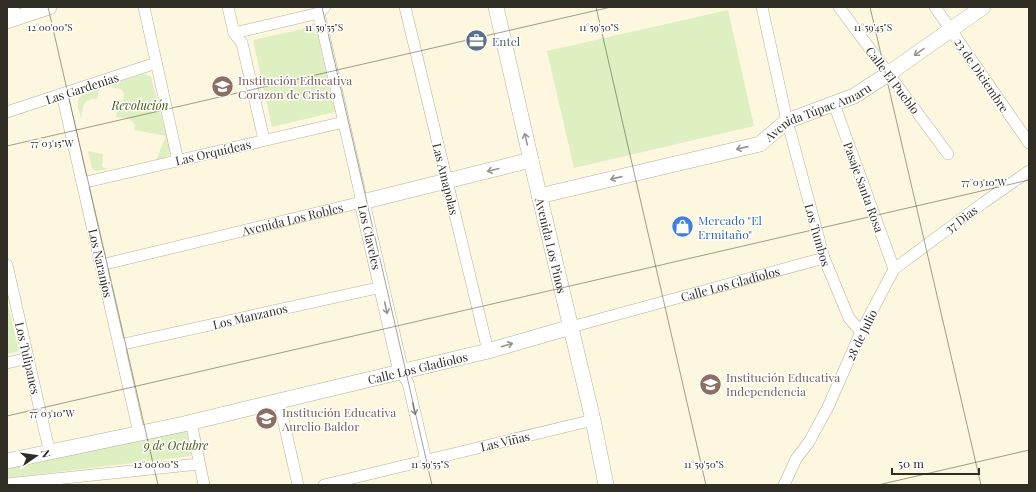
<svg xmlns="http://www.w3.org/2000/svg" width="1036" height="492" font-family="'Playfair Display',serif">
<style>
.green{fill:#deefc1}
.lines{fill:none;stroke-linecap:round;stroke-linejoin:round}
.street-casing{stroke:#b6b19a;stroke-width:12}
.secondary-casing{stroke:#b6b19a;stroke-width:16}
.primary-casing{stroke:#b6b19a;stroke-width:18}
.street{stroke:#fff;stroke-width:11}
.secondary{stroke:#fff;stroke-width:15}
.primary{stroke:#fff;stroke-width:17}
.oneway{stroke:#989692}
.ticks{fill:none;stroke:#302e24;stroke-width:1;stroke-opacity:0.45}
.labels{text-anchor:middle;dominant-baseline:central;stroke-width:3;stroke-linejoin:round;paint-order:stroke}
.service-label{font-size:12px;fill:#4e5e75;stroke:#fff;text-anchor:start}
.street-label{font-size:12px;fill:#302e24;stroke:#fff}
.education-label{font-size:12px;fill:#785e54;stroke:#fff;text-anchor:start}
.park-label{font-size:12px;font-style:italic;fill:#465b10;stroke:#fff}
.shop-label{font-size:12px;fill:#366cbe;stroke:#fff;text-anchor:start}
.ticks-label{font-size:10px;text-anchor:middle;fill:#302e24;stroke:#fff;stroke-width:3;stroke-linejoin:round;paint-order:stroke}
</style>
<rect width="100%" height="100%" fill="#fcf7de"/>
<g class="green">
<polygon points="728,10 754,126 574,168 547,51"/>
<polygon points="316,26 335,112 272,127 253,40"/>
<polygon points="143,74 151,77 170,149 169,155 164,158 156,160 166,136 134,130 135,125 130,119 116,117 118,100 123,101 124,93 121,89 106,86"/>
<path d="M 99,89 L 97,99 C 82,98 83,108 81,119 C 75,95 76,97 99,89 Z"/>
<polygon points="88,151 103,154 102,167 109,169 96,171 92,168"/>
<polygon points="7,301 19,351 7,354"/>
<polygon points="186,430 191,456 7,478 7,466"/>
</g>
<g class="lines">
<defs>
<g id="street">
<polyline points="144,7 178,161"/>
<polyline points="228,7 234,33 242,43 264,140"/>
<polyline points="405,7 488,351"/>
<polyline points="762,7 787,121"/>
<polyline points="839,7 948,154"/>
<polyline points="935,7 1029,143"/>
<polyline points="234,33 319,13 325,7"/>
<polyline points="62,94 139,433"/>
<polyline points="834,104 894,269"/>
<polyline points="7,112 156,63"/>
<polyline points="790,131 824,258 849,318 861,332"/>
<polyline points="82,183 344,122"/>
<polyline points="7,265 47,441 50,452"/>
<path id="s1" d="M 101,265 L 362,202 L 319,13"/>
<path id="s2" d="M 571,327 L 824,258"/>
<polyline points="119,345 382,287"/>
<polyline points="7,363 28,358"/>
<polyline points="401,372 408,383 426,460"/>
<polyline points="279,401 298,485"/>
<polyline points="191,422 204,485"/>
<polyline points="7,484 199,464"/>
<polyline points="324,485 593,420"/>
<polyline points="784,485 796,459 809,442 828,407 861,332 894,269 983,203 1029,171"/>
</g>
<g id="secondary">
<path id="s3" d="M 496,7 L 533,169 L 593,420 L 606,485"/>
<polyline points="7,21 49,7"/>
<path id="s4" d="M 539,196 L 760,144 L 787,121 L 854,96 L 888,74 L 983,7"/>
<polyline points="401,372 362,202 531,160"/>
<path id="s5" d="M 7,461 L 184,424 L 279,401 L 488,351 L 571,327"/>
</g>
<polyline id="primary" points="7,8 11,7"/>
</defs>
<use href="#street" class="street-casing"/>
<use href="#secondary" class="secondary-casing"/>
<use href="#primary" class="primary-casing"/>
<use href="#street" class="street"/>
<use href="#secondary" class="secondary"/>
<use href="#primary" class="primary"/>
</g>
<defs><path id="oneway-shaft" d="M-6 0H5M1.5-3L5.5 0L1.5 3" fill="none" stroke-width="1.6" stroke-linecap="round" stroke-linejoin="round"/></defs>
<g class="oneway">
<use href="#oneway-shaft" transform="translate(919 52) rotate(145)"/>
<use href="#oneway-shaft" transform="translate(526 139) rotate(-103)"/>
<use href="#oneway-shaft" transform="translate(742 148) rotate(167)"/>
<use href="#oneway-shaft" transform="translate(493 170) rotate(166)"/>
<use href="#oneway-shaft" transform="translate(616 178) rotate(167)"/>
<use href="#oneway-shaft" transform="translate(386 308) rotate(77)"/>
<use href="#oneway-shaft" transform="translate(507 345) rotate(-16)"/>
<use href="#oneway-shaft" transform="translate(414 409) rotate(77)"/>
</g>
<path class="ticks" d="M 48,7 L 158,485M 322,7 L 432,485M 596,7 L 706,485M 870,7 L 981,485M 7,146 L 611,7M 7,416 L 1029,180M 878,485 L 1029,450"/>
<defs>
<symbol id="office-disc" viewBox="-11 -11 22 22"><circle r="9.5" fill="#5c6f8a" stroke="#fff"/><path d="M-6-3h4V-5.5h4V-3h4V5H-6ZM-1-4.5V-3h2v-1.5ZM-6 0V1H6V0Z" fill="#fff"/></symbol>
<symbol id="school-disc" viewBox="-11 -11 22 22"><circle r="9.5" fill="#8d6e63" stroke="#fff"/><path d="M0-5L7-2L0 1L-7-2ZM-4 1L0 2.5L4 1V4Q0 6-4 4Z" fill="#fff"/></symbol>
<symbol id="shop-disc" viewBox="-11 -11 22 22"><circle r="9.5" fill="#3f7fe0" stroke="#fff"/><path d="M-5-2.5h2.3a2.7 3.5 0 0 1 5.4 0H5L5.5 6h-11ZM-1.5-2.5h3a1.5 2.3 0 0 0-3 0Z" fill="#fff"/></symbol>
</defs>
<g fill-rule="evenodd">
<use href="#office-disc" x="464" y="28" width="25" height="25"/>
<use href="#school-disc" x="210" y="74" width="25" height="25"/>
<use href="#shop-disc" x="670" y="214" width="25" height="25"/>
<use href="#school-disc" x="698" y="372" width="25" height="25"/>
<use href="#school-disc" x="254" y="406" width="25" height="25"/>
</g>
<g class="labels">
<g class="service-label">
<text x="492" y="41">Entel</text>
</g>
<g class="street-label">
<text transform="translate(982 75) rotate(56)">23 de Diciembre</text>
<text transform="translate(893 80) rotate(53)">Calle El Pueblo</text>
<text transform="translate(82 88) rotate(-18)">Las Gardenias</text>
<text stroke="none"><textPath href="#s4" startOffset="294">Avenida Túpac Amaru</textPath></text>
<text transform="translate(213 152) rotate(-13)">Las Orquídeas</text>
<text transform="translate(446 179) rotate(76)">Las Amapolas</text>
<text transform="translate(864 187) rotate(70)">Pasaje Santa Rosa</text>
<text stroke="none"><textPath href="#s1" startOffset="197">Avenida Los Robles</textPath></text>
<text transform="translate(961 219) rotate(-37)">37 Dias</text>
<text transform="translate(818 235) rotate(74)">Los Tumbos</text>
<text transform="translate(370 237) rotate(77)">Los Claveles</text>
<text stroke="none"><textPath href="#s3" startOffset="245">Avenida Los Pinos</textPath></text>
<text transform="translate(101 263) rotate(77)">Los Naranjos</text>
<text stroke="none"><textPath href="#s2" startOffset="165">Calle Los Gladiolos</textPath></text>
<text transform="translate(250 316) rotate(-13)">Los Manzanos</text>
<text transform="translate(861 335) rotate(-64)">28 de Julio</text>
<text transform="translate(28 358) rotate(77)">Los Tulipanes</text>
<text stroke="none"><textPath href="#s5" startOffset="421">Calle Los Gladiolos</textPath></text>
<text transform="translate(505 441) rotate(-13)">Las Viñas</text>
</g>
<g class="education-label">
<text x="238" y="80">Institución Educativa<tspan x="238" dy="14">Corazon de Cristo</tspan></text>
<text x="726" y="377">Institución Educativa<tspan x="726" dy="14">Independencia</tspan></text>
<text x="282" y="412">Institución Educativa<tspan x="282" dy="14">Aurelio Baldor</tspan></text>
</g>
<g class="park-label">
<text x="140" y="105">Revolución</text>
<text x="176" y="445">9 de Octubre</text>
</g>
<g class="shop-label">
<text x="698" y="220">Mercado "El<tspan x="698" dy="14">Ermitaño"</tspan></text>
</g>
</g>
<g class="ticks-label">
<text x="50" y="31">12°00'00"S</text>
<text x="324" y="31">11°59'55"S</text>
<text x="599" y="31">11°59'50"S</text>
<text x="873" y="31">11°59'45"S</text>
<text x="52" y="147">77°03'15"W</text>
<text x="984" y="186">77°03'10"W</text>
<text x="52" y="417">77°03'10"W</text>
<text x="156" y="468">12°00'00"S</text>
<text x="430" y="468">11°59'55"S</text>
<text x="704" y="468">11°59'50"S</text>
</g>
<rect width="1036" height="492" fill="none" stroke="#302e24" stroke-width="16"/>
<g transform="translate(36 456) rotate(77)" stroke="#ffffff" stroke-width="3" paint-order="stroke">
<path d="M0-3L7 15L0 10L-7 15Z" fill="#302e24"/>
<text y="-6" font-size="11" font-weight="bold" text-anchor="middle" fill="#302e24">N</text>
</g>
<path d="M892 468v6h87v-6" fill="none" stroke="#302e24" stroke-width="2"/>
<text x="898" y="468" font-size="12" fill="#302e24" stroke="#ffffff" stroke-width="3" paint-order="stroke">50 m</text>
</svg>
